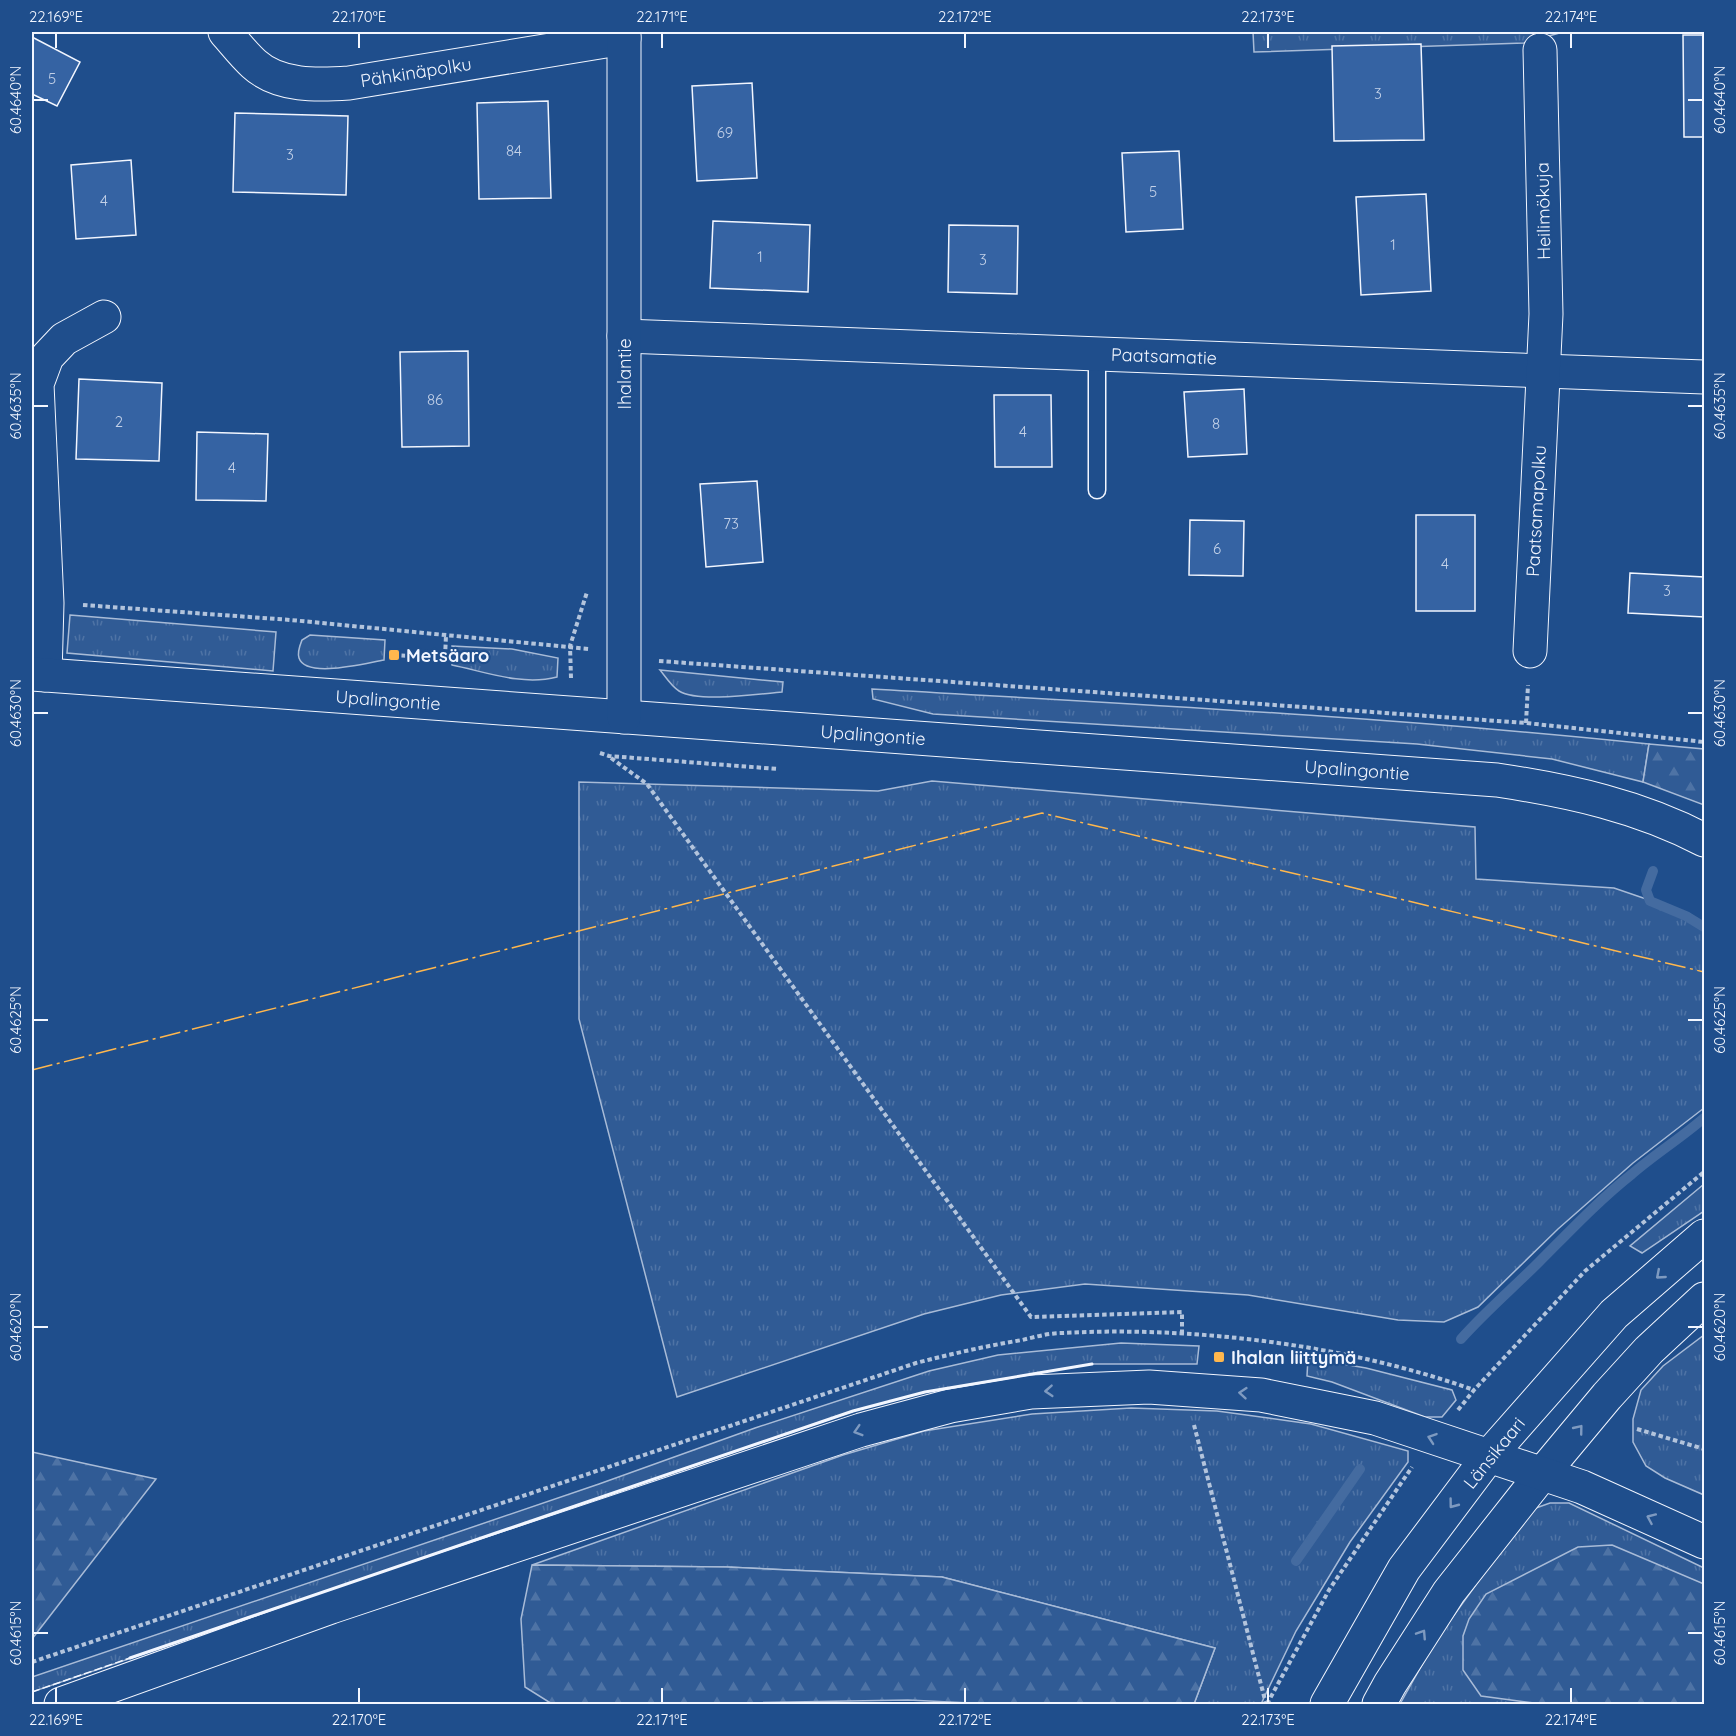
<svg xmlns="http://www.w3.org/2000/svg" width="1736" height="1736" font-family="Quicksand,sans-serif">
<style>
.grass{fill:url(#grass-tufts);stroke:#a8bbd7;stroke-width:1.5}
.forest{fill:url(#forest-firs);stroke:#a8bbd7;stroke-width:1.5}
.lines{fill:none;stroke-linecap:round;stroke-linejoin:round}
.stream{stroke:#446ba0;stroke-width:10}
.building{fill:#3563a3;stroke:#f2f6ff;stroke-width:1.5}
.service-casing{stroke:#f2f6ff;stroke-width:19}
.minor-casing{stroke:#f2f6ff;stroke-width:35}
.tertiary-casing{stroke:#f2f6ff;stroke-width:35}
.secondary-casing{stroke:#f2f6ff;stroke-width:35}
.path{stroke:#b3c4dc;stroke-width:4;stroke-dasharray:4.5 3;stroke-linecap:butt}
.service{stroke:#1f4e8c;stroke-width:16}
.minor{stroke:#1f4e8c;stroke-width:33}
.tertiary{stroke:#1f4e8c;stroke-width:33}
.secondary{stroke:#1f4e8c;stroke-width:33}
.fence{stroke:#f2f6ff;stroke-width:1.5;stroke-dasharray:8 3;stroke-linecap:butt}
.wall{stroke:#f2f6ff;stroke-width:3}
.power{stroke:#ffb74d;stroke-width:1.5;stroke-dasharray:21 4.5 3 4.5;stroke-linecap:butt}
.oneway{stroke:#7e9ac0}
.ticks{fill:none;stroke:#f2f6ff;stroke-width:2}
.poi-dot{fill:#ffb74d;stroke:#1f4e8c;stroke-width:2}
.labels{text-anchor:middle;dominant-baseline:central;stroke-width:4.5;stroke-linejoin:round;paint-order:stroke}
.number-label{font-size:15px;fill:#c3d1e8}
.street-label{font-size:18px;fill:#f2f6ff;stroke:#1f4e8c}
.poi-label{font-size:18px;font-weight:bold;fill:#f2f6ff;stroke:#1f4e8c;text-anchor:start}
.neatline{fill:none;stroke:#f2f6ff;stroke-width:2}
.ticks-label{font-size:15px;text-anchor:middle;fill:#f2f6ff}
</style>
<defs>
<pattern id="grass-tufts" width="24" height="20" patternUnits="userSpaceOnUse" patternTransform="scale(1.5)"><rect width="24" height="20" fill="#305b95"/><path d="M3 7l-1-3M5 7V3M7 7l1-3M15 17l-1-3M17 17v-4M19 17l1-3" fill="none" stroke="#4e73a5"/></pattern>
<pattern id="forest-firs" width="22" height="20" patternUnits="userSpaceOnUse" patternTransform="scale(1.5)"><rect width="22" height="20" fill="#305b95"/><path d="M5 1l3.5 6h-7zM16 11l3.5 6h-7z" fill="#4e73a5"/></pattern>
</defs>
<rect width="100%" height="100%" fill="#1f4e8c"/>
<g class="grass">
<polygon points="1253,32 1563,32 1524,43 1254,52"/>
<polygon points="70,615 276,632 273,671 67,653"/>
<path d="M 310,635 L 385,640 L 384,660 C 366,663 306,679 299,658 C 297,652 300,645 302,640 Z"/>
<path d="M 452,646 L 512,649 L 558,658 L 557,677 C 522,686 486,672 452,665 Z"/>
<path d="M 660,670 L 783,682 L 782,692 C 758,694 699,703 679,691 C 671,686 665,676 660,670 Z"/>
<path d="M 872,689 C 1131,704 1391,717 1649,744 L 1643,782 L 1552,759 L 1417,744 L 933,714 L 873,699 Z"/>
<polygon points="932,781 1475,827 1476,879 1614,888 1690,914 1704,928 1704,1108 1633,1163 1558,1229 1478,1307 1444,1322 1398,1320 1248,1295 1085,1284 1001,1295 924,1314 677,1397 579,1019 579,782 878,791"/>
<polygon points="1704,1184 1704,1211 1642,1253 1630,1246"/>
<polygon points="1704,1335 1704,1495 1665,1478 1646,1466 1633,1442 1633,1419 1641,1390 1663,1366"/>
<polygon points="1121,1343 1199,1346 1197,1364 1092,1364 925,1392 854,1411 32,1692 32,1677 599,1484 755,1428 929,1371 998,1355"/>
<polygon points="1308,1358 1366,1368 1452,1390 1456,1400 1442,1417 1425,1417 1332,1382 1307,1376"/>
<polygon points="1131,1408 1217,1411 1311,1424 1408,1451 1408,1462 1350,1542 1296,1631 1261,1704 1194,1704 1215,1648 942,1577 727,1567 532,1565 843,1455 924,1431 1032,1414"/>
<polygon points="1550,1503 1569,1503 1704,1568 1704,1704 1400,1704 1436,1640 1525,1517 1536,1508"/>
</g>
<g class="forest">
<polygon points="1649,744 1704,749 1704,805 1643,782"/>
<polygon points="32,1452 156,1479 32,1639"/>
<polygon points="1612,1545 1704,1584 1704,1704 1542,1704 1481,1696 1463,1670 1463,1636 1469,1619 1486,1594 1578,1547"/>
<polygon points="532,1565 727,1567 942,1577 1215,1648 1194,1704 991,1704 908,1700 685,1704 552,1704 525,1687 521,1619"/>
</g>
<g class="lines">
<g class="stream">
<polyline points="1653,871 1646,890 1650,901 1686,916 1704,927"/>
<path d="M 1461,1339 C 1485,1312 1513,1288 1539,1262 C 1569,1232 1598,1201 1632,1174 C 1655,1154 1681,1138 1704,1118"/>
<polyline points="1296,1561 1360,1469"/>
</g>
</g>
<g class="building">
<polygon points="1683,35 1704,35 1704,137 1684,137"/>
<polygon points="32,37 80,62 57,106 32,94"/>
<polygon points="1421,44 1424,140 1334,141 1332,46"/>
<polygon points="752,83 757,178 697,181 692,86"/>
<polygon points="548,101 551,198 479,199 477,103"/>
<polygon points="235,113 348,116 346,195 233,192"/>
<polygon points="1179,151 1183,229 1126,232 1122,153"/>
<polygon points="131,160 136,235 76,239 71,165"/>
<polygon points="1426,194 1431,291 1361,295 1356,197"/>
<polygon points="713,221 810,225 808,292 710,288"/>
<polygon points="949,225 1018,226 1017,294 948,292"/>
<polygon points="468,351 469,446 402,447 400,352"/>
<polygon points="79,379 162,383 159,461 76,459"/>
<polygon points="1244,389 1247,454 1188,457 1184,392"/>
<polygon points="994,395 1051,395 1052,467 995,467"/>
<polygon points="197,432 268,434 266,501 196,500"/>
<polygon points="757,481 763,562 706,567 700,484"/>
<rect x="1416" y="515" width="59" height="96"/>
<polygon points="1190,520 1244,521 1243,576 1189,575"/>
<polygon points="1630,573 1704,577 1704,617 1628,613"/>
</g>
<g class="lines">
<defs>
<polyline id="service" points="1097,353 1097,490"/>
<g id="minor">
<path d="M 225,32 C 234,42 243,54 254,64 C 279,87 318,85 349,83 L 624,38"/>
<polyline points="624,336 1704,377"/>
<polyline points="1530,651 1546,314 1540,50"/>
<polyline points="45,675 47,603 37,384 47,357 64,339 104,317"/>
</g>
<g id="tertiary">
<path d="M 32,674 L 1497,780 C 1570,791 1639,806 1704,840"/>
<polyline points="624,717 624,32"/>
<polyline points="1327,1704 1404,1569 1488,1457 1614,1314 1704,1236"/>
<polyline points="1379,1704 1390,1684 1449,1592 1542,1474 1607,1396 1649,1350 1704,1299"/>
</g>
<polyline id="secondary" points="61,1704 331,1607 861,1430 950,1406 1031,1392 1149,1387 1261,1395 1375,1418 1582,1487 1704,1542"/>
</defs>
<use href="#service" class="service-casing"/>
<use href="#minor" class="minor-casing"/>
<use href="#tertiary" class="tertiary-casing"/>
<use href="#secondary" class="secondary-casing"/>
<g class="path">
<polyline points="83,605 291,620 589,649"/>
<polyline points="394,655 445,658 446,635"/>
<polyline points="659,661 1526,723 1704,742"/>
<polyline points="571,678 570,646 587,592"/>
<polyline points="1526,723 1528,685"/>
<polyline points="600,753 609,756 778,769"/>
<polyline points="611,758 647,784 1031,1317 1182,1312 1182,1335"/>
<polyline points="1458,1410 1474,1390 1585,1271 1704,1172"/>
<polyline points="1194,1425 1266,1704"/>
<polyline points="1637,1429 1704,1449"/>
<path d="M 32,1662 L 916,1363 C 951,1354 986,1346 1022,1340 C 1035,1337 1049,1333 1062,1333 C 1196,1326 1348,1345 1474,1390"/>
<polyline points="1267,1704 1329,1590 1412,1467"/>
</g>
<use href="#service" class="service"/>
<use href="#minor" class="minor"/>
<use href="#tertiary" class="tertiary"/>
<use href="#secondary" class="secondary"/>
<polyline class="fence" points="32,1692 130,1658"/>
<polyline class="wall" points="130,1658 853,1411 925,1392 1092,1364"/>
<polyline class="power" points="32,1070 1042,813 1704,972"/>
</g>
<defs><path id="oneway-chevron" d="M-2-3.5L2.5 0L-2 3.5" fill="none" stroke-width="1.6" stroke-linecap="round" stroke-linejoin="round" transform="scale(1.5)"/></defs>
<g class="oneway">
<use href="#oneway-chevron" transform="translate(1660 1275) rotate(139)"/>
<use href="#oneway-chevron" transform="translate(1049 1391) rotate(176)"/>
<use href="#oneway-chevron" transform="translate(1243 1393) rotate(-175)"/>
<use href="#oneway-chevron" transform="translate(1579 1429) rotate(-51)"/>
<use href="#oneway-chevron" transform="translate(858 1431) rotate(163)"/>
<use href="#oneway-chevron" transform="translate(1432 1438) rotate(-161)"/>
<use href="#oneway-chevron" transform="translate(1453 1504) rotate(127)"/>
<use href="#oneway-chevron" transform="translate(1651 1518) rotate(-156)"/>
<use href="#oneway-chevron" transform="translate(1422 1634) rotate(-57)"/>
</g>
<path class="ticks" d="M 56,33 L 56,48M 359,33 L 359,48M 662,33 L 662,48M 965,33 L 965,48M 1268,33 L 1268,48M 1571,33 L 1571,48M 33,100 L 48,100M 1688,100 L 1703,100M 33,406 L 48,406M 1688,406 L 1703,406M 33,713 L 48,713M 1688,713 L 1703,713M 33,1020 L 48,1020M 1688,1020 L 1703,1020M 33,1327 L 48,1327M 1688,1327 L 1703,1327M 33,1633 L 48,1633M 1688,1633 L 1703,1633M 56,1688 L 56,1703M 359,1688 L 359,1703M 662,1688 L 662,1703M 965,1688 L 965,1703M 1268,1688 L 1268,1703M 1571,1688 L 1571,1703"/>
<g class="poi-dot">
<rect x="388" y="649" width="12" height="12" rx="3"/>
<rect x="1213" y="1351" width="12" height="12" rx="3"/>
</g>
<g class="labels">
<g class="number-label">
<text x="52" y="78">5</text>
<text x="1378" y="93">3</text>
<text x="725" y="132">69</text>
<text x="514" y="150">84</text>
<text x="290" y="154">3</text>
<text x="1153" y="191">5</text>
<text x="104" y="200">4</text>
<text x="1393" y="244">1</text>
<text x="760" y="256">1</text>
<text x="983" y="259">3</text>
<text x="435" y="399">86</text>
<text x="119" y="421">2</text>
<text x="1216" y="423">8</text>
<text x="1023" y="431">4</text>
<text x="232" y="467">4</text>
<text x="731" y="523">73</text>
<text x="1217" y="548">6</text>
<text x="1445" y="563">4</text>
<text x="1667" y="590">3</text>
</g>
<g class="street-label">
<text transform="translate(416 72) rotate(-9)">Pähkinäpolku</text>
<text transform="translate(1543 211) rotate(-91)">Heilimökuja</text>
<text transform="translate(1164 356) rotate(2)">Paatsamatie</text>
<text transform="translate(624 374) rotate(-90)">Ihalantie</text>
<text transform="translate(1536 511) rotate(-87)">Paatsamapolku</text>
<text transform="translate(388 700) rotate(4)">Upalingontie</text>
<text transform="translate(873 735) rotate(4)">Upalingontie</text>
<text transform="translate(1357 770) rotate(4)">Upalingontie</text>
<text transform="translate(1494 1453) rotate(-51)">Länsikaari</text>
</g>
<g class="poi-label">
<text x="406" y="655">Metsäaro</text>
<text x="1231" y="1357">Ihalan liittymä</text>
</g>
</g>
<rect width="1736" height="1736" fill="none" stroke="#1f4e8c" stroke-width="66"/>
<rect x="33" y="33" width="1670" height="1670" class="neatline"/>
<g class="ticks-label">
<text x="56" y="22">22.169°E</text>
<text x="359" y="22">22.170°E</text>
<text x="662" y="22">22.171°E</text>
<text x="965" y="22">22.172°E</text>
<text x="1268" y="22">22.173°E</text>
<text x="1571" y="22">22.174°E</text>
<text transform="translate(16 100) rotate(-90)" y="5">60.4640°N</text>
<text transform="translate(1720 100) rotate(-90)" y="5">60.4640°N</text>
<text transform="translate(16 406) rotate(-90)" y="5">60.4635°N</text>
<text transform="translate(1720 406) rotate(-90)" y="5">60.4635°N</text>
<text transform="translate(16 713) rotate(-90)" y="5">60.4630°N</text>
<text transform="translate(1720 713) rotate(-90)" y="5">60.4630°N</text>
<text transform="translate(16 1020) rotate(-90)" y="5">60.4625°N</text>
<text transform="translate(1720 1020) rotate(-90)" y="5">60.4625°N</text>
<text transform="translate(16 1327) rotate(-90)" y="5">60.4620°N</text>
<text transform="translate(1720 1327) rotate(-90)" y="5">60.4620°N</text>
<text transform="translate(16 1633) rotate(-90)" y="5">60.4615°N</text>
<text transform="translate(1720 1633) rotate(-90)" y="5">60.4615°N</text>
<text x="56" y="1725">22.169°E</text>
<text x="359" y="1725">22.170°E</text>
<text x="662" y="1725">22.171°E</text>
<text x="965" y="1725">22.172°E</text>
<text x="1268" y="1725">22.173°E</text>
<text x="1571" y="1725">22.174°E</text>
</g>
</svg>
